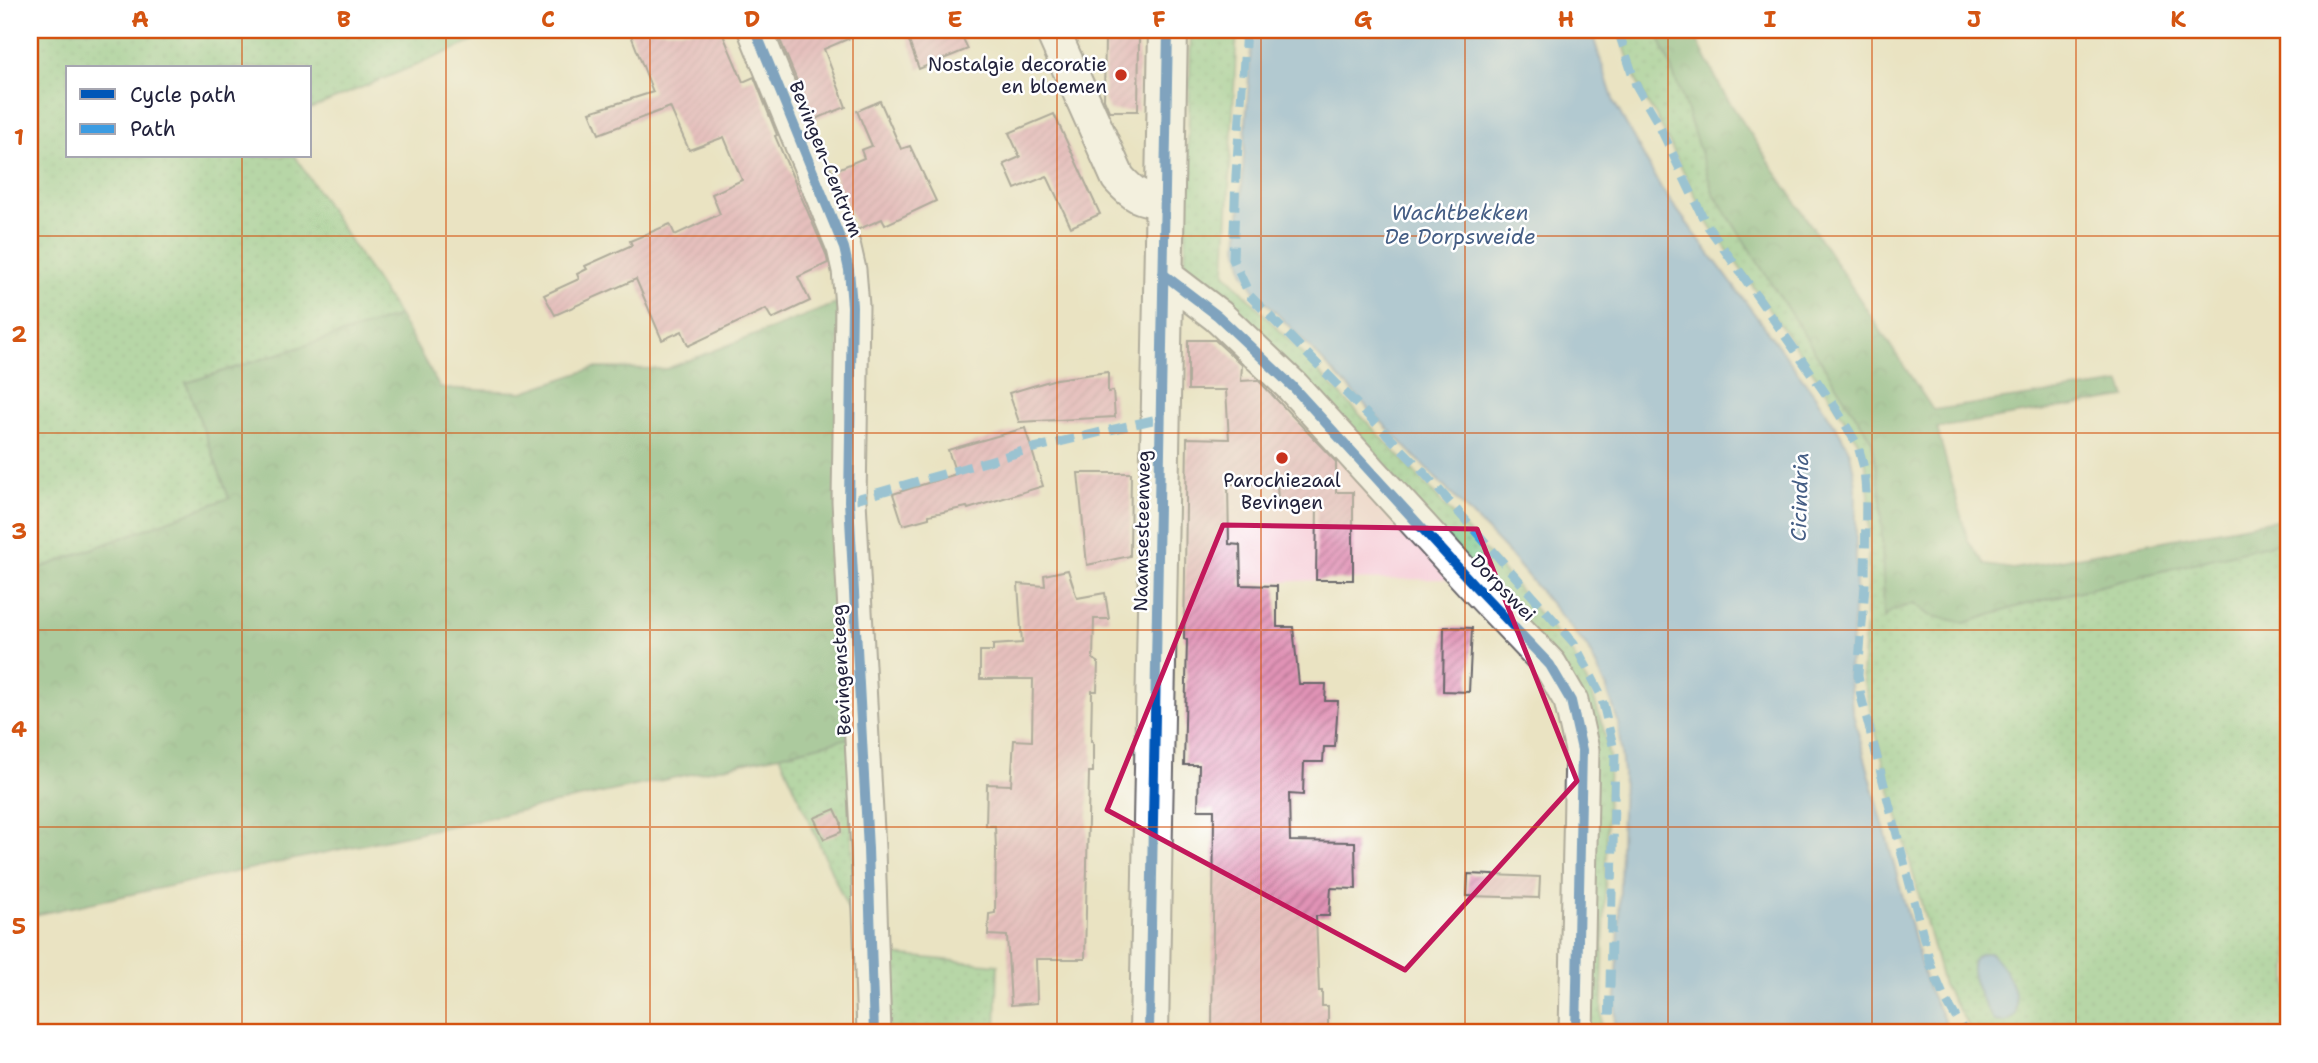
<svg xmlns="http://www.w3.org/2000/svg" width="2318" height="1063" font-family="'Shantell Sans',sans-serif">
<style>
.built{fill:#f6cfd8}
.grass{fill:url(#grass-dots);stroke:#4e7460;stroke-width:2}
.forest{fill:url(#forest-crowns);stroke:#426656;stroke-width:2}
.water{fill:#6fa8df;stroke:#48658d;stroke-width:2}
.building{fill:url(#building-hatch)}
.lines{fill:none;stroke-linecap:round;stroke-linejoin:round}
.minor-casing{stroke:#68666a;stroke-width:37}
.primary-casing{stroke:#68666a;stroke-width:42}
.minor{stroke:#fff;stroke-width:33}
.primary{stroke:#fff;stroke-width:38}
.quiet{stroke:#3c9ce2;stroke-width:9;stroke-dasharray:18 9;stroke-linecap:butt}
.cycleway-casing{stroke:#fff;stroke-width:15}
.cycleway{stroke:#0057b8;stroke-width:10}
.marked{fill:none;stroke:#c2185b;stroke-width:5;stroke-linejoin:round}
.grid{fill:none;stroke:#d45411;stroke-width:2;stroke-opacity:0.55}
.poi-dot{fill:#c8321e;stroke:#fff;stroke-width:2.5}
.labels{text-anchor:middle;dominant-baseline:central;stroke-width:5;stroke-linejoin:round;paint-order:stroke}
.poi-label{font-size:19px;fill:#22223b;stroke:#fff;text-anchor:end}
.street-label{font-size:19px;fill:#22223b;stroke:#fff}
.water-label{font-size:21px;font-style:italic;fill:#455e85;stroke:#fff}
.neatline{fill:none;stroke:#d45411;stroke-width:2.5}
.grid-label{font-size:23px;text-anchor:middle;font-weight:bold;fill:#d45411}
</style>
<defs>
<pattern id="grass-dots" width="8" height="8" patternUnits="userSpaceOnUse" patternTransform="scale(1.75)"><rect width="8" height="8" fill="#7ac685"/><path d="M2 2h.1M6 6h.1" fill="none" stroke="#64a06e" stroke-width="1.8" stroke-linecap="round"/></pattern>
<pattern id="forest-crowns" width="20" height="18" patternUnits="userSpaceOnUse" patternTransform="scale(1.75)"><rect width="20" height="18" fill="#63ab72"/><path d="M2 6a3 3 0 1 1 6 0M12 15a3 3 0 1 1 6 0" fill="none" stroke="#518b5f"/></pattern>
<pattern id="building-hatch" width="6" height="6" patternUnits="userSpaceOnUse" patternTransform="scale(1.75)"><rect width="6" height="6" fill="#e193b6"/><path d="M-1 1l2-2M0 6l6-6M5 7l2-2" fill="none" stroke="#b67895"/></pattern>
</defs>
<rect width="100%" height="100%" fill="#fff"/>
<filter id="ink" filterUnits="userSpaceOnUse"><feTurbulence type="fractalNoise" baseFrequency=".0143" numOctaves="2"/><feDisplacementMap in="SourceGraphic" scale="14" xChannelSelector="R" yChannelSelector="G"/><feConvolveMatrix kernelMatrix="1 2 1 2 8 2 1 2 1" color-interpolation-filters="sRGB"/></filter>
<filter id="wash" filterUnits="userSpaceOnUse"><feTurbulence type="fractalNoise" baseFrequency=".00686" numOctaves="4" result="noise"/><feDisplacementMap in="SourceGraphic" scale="28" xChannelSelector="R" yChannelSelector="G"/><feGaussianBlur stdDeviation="1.57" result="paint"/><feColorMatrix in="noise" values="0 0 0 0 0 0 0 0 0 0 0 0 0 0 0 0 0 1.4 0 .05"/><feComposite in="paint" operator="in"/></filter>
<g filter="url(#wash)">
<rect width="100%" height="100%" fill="#eae3c2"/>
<polygon class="built" points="1243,438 1328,438 1455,579 1316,580 1243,584 1242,544 1184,547 1186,480 1236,478"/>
<g class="grass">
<polygon points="30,30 473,30 477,40 310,109 310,68 68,68 68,156 295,156 399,316 186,383 229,498 30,572"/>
<polygon points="1191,30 1237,30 1225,273 1421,479 1510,579 1574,656 1592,693 1603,727 1609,756 1601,1033 1582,1033 1584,717 1400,485 1206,284 1185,270"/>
<path d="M 1619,30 L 1656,30 L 1682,96 L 1713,192 L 1872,441 L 1881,496 L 1884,618 L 1891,611 L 1915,603 L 1930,615 L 1965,623 L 2019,606 L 2288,540 L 2288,1033 L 1973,1033 L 1943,985 L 1881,754 L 1862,675 L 1868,586 L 1869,495 L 1866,465 L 1860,445 L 1830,396 L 1709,224 L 1656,116 C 1637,91 1629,60 1619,30 Z"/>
<polygon points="849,738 855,925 780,755"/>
<polygon points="883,954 998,965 996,1033 885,1033"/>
</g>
<g class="forest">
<polygon points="1656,30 1692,30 1723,92 1933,410 2121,383 2126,397 1937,428 1968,541 1986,565 2013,569 2285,518 2288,540 2019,606 1965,623 1929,615 1915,603 1891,611 1884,619 1881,496 1872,441 1713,192 1682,96"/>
<polygon points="838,303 849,738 780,755 30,916 30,572 229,498 186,383 399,316 440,388 523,392 594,368 666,369"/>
</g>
<g class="water">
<polygon points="1252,30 1591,30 1614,102 1661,188 1814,394 1840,433 1850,452 1856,484 1856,590 1849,671 1852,710 1927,986 1951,1033 1614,1033 1618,955 1623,773 1618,722 1606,686 1587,647 1509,554 1255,291 1243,271 1238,247"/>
<path d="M 1983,953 L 1991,953 C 2008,972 2018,987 2016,1014 C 2009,1022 2004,1023 1994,1021 C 1986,1008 1956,959 1983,953 Z"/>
</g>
<g id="blocks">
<g class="building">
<polygon points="629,30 721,30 743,82 754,77 777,135 775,136 826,254 828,263 798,277 810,301 772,319 766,309 688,346 682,331 662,340 636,279 555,315 544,295 579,279 577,274 587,269 585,266 632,245 630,241 670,224 675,235 720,214 712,194 742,180 724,137 689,150 670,107 599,134 590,112 653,92"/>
<polygon points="776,30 869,30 824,49 846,107 813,120"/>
<polygon points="905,30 959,30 968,49 919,69"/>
<polygon points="1105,37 1139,39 1138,111 1109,111 1104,99"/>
<polygon points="880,101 901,149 910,146 936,201 885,225 882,219 857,230 833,171 864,158 861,150 872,146 857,111"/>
<polygon points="1054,114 1100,214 1071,227 1047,176 1015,189 1004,164 1020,157 1009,133"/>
<polygon points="1188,340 1215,340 1242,365 1241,381 1258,380 1336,462 1336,492 1353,492 1353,580 1316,580 1317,503 1278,502 1277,484 1228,484 1229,544 1240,545 1241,585 1277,586 1277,627 1293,627 1299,684 1326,684 1325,701 1338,701 1335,747 1324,747 1323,762 1304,762 1303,795 1289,794 1290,841 1355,842 1356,889 1331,888 1329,916 1316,916 1319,991 1322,991 1322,1006 1328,1006 1328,1033 1212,1033 1214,810 1198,810 1199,765 1184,765 1187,640 1184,639 1187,438 1229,439 1226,390 1188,390"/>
<polygon points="1108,372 1108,392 1113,391 1115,417 1019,422 1009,393 1056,379"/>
<polygon points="1025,428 1043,486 968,509 967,507 929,515 929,518 903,525 893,494 956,474 948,450"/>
<polygon points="1078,473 1131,473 1130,556 1087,565"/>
<polygon points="1068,570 1077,598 1105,593 1109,619 1094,619 1093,659 1098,662 1097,691 1092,691 1091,742 1093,742 1093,772 1089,772 1085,959 1036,959 1037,1003 1011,1005 1007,936 988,935 989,914 995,913 996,849 995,826 986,826 987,784 1011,785 1014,740 1032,741 1033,679 980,679 980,651 993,651 993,645 1022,643 1018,584 1045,586 1044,575"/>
<polygon points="1444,627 1472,628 1469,692 1443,691"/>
<polygon points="835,809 841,822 841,832 824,839 814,818"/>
<polygon points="1468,874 1540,877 1539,898 1467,896"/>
</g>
</g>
</g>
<g filter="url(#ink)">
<use href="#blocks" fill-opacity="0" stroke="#68666a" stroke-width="2"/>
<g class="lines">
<defs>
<g id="minor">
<polyline points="755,30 844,248 849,270 852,306 849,501 868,849 874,1033"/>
<path d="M 1052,30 L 1118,178 C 1135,197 1140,198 1164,202"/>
<polyline points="1163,274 1218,316 1293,387 1474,585 1550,665 1571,701 1582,750 1576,1033"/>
</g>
<polyline id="primary" points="1149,1033 1168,30"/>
</defs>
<use href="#minor" class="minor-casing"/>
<use href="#primary" class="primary-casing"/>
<use href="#minor" class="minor"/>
<use href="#primary" class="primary"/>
<g class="quiet">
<polyline points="1246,30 1236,175 1233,259 1250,296 1418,466 1574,643 1601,695 1615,754 1609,1033"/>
<polyline points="1618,30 1636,85 1658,123 1705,222 1835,407 1858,446 1864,468 1866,493 1865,586 1858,675 1861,696 1931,966 1943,995 1965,1033"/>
<polyline points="849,501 1034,448 1161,418"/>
</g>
<defs>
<g id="cycleway">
<polyline points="755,30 844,248 849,270 852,306 849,501 868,849 874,1033"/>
<polyline points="1163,274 1218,316 1293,387 1474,585 1550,665 1571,701 1582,750 1576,1033"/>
<polyline points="1149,1033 1168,30"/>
</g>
</defs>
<use href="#cycleway" class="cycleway-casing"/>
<use href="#cycleway" class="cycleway"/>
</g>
</g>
<path d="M0 0H2318V1063H0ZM 1223,525 L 1477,529 L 1577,781 L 1405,970 L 1107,810 Z" fill="#eae3c2" fill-opacity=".55" fill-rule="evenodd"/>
<path class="marked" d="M 1223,525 L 1477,529 L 1577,781 L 1405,970 L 1107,810 Z"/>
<path class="grid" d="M 242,30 L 242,68M 446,30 L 446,1033M 650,30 L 650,1033M 853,30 L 853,1033M 1057,30 L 1057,1033M 1261,30 L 1261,1033M 1465,30 L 1465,1033M 1668,30 L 1668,1033M 1872,30 L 1872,1033M 2076,30 L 2076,1033M 242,156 L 242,1033M 30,236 L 2288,236M 30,433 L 2288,433M 30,630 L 2288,630M 30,827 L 2288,827"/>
<g class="poi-dot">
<circle cx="1121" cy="75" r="7"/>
<circle cx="1282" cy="458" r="7"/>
</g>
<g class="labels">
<g class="poi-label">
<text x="1107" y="64">Nostalgie decoratie<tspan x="1107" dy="22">en bloemen</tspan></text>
<text x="1282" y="480" text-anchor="middle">Parochiezaal<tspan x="1282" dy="22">Bevingen</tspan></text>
</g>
<g class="street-label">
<text transform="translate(826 159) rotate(68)">Bevingen-Centrum</text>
<text transform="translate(1142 531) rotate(-89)">Naamsesteenweg</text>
<text transform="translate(1503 588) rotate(46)">Dorpswei</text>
<text transform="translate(841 670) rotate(-93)">Bevingensteeg</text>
</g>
<g class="water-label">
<text x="1460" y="213">Wachtbekken<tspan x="1460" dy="24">De Dorpsweide</tspan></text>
<text transform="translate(1800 497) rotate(-88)">Cicindria</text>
</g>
</g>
<rect width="2318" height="1063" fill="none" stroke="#fff" stroke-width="77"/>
<rect x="66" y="66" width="245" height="91" fill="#ffffff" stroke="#a7a7b1" stroke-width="2"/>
<rect x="80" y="89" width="35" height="10" fill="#0057b8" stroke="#a7a7b1" stroke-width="2"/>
<text x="130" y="102" font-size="21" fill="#22223b">Cycle path</text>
<rect x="80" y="124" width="35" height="10" fill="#3c9ce2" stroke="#a7a7b1" stroke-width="2"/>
<text x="130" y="136" font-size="21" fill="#22223b">Path</text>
<rect x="38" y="38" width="2242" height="986" class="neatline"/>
<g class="grid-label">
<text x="140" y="27">A</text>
<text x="344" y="27">B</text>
<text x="548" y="27">C</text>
<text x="752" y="27">D</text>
<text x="955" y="27">E</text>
<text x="1159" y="27">F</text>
<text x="1363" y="27">G</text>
<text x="1566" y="27">H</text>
<text x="1770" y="27">I</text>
<text x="1974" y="27">J</text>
<text x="2178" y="27">K</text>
<text x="19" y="145">1</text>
<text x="19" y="342">2</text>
<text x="19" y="539">3</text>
<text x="19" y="737">4</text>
<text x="19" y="934">5</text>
</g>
</svg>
